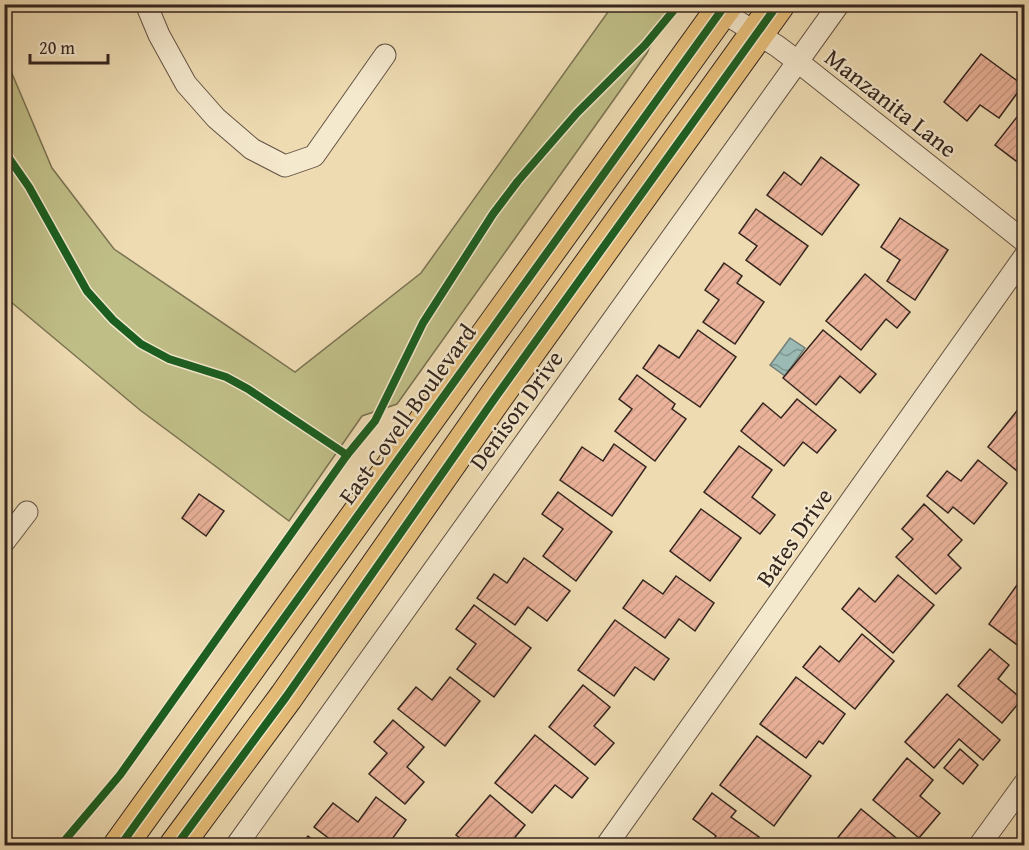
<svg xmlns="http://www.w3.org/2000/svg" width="1029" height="850" font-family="'Gentium Book Plus',serif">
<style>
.green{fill:#c0be87;stroke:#7a7252;stroke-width:1.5}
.water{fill:url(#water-waves);stroke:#727e77;stroke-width:1.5}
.building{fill:url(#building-hatch);stroke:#34251e;stroke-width:1.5}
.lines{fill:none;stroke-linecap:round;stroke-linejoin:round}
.street-casing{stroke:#625243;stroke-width:23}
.primary-casing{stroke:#34251e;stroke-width:35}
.street{stroke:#f4e8cd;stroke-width:21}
.primary{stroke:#e7be79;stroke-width:33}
.cycleway-casing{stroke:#f4e8cd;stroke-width:11}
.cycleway{stroke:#1b5e20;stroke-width:8}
.labels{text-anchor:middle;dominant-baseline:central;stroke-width:4.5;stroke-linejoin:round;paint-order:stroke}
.street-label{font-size:24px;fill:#34251e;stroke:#f4e8cd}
</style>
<defs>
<pattern id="water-waves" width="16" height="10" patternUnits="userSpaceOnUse" patternTransform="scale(1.5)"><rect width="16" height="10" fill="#9bbab3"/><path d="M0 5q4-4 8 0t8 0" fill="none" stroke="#7f9791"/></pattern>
<pattern id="building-hatch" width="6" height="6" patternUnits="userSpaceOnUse" patternTransform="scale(1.5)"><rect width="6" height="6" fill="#eab29a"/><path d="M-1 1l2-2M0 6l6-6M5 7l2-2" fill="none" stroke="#c99984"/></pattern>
</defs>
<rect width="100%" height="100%" fill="#eedbb2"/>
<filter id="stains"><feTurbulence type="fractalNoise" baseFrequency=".00333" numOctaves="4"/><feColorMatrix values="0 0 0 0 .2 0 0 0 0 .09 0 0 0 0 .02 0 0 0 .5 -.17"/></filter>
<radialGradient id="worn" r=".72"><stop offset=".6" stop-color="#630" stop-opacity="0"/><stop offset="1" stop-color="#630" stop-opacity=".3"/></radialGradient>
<polygon class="green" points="613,5 671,5 665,13 647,53 397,404 362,416 289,521 140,410 5,297 5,57 52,168 114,249 295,372 421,273"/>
<polygon class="water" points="790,338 805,348 785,376 770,365"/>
<g class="building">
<polygon points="981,54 1023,85 999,118 980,105 967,121 944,102"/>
<polygon points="1024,108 1024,157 1020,164 995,145"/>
<polygon points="821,157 859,185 822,235 767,195 784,172 801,185"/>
<polygon points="756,209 808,246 780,285 746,260 757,246 739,233"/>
<polygon points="900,218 948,250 915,300 887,281 900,260 881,247"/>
<polygon points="724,263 742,276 737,283 764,302 735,344 703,322 719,300 705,290"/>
<polygon points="865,274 910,312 897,328 886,319 861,350 826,321"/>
<polygon points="698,330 736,357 700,407 643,368 659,345 679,358"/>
<polygon points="823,330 876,374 860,393 840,376 816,405 783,378"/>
<polygon points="637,375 675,404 672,409 686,419 655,461 615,431 632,409 619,399"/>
<polygon points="797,399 836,430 817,453 803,442 784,466 741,431 763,403 781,418"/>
<polygon points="1024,402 1024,472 1022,475 988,447"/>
<polygon points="614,444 646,467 612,516 560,480 582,447 603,461"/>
<polygon points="739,446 772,470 752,497 775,515 760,534 704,492"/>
<polygon points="978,460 1007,483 974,524 953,507 948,513 927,496 947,471 961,481"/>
<polygon points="558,492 612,532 576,581 543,556 563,529 542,514"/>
<polygon points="199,494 224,511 206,536 182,518"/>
<polygon points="924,504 962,540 948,555 961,568 936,594 896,557 913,539 902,529"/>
<polygon points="701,509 741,538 710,581 670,551"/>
<polygon points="524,558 570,591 547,621 528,607 515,625 477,598 494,574 507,583"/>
<polygon points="898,575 934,605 893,653 842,609 859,588 875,602"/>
<polygon points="676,576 714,603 695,631 679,619 665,638 623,608 643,580 663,594"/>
<polygon points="1017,585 1024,590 1024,650 989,624"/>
<polygon points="474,605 531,648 494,697 457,669 476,644 456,629"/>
<polygon points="615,620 669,659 654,680 635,667 614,696 578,670"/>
<polygon points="862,634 894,661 855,709 803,667 820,646 839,662"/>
<polygon points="990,649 1009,665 998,679 1022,699 1002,723 958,686"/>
<polygon points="450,677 480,701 445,746 398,709 416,687 432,700"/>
<polygon points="796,677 845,714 823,744 819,741 806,758 760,724"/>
<polygon points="583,685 610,707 594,726 614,743 595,765 549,727"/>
<polygon points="947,694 1000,740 983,760 959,739 934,768 905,742"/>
<polygon points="393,720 424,747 407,767 424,782 405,804 369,774 387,753 374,742"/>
<polygon points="535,735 588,778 572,798 555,785 532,813 495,783"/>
<polygon points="757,736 811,776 774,826 720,785"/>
<polygon points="960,749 978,765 963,784 944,768"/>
<polygon points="907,758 933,780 920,796 940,813 919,838 873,800"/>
<polygon points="712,793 736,811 731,817 759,837 753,846 709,846 716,836 693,819"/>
<polygon points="490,795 525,825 508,846 469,846 456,835"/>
<polygon points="376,797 406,820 387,846 339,846 314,827 333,803 358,822"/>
<polygon points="861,809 906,846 831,846"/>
<polygon points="308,836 321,846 301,846"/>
</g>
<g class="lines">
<defs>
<g id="street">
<polyline points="146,4 159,35 186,84 216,118 252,149 285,166 314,156 385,55"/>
<polyline points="721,11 777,46 797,61 1024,241"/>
<polyline points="4,542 27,512"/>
<polyline points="236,846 839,4"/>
<polyline points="606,846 1024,257"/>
<polyline points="979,846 1024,784"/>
</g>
<g id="primary">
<polyline points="120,846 726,4"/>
<polyline points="176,846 286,697 495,398 778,4"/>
</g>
</defs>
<use href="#street" class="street-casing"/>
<use href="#primary" class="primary-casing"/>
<use href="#street" class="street"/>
<use href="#primary" class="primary"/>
<defs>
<g id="cycleway">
<polyline points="4,151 29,187 87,291 113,320 141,344 169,359 226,377 248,389 347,455"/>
<polyline points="60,846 120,775 347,455 375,421 423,323 493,214 518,181 577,113 645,45 679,4"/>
<polyline points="120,846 726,4"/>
<polyline points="176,846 286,697 495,398 778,4"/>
</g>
</defs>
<use href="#cycleway" class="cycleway-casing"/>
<use href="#cycleway" class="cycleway"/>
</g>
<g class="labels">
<g class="street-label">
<text transform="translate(891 103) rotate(38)">Manzanita Lane</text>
<text transform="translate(516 410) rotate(-54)">Denison Drive</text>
<text transform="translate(407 414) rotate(-54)">East Covell Boulevard</text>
<text transform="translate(794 537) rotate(-55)">Bates Drive</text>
</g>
</g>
<rect width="1029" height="850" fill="none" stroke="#eedbb2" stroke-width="24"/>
<rect x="6" y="6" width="1017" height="838" fill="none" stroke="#34251e" stroke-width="3"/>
<rect x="12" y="12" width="1005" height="826" fill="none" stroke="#34251e" stroke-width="1.5"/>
<path d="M30 54v9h78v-9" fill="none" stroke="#34251e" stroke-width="3"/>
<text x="39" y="54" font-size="18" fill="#34251e" stroke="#f4e8cd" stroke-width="4.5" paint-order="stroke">20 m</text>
<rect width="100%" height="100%" filter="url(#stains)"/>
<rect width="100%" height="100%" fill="url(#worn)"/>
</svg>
